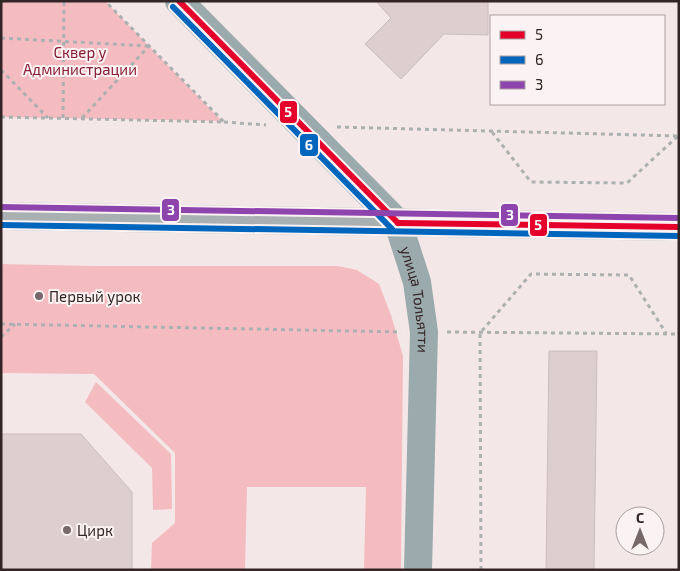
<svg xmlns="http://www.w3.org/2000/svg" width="680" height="571" font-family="'Exo 2',sans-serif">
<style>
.green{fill:#f4bcc0}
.building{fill:#ddcfd0;stroke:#cbbebe}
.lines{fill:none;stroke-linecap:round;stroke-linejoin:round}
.path{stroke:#adb0b1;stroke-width:3;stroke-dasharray:4 4;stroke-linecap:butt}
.secondary{stroke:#9baaac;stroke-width:28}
.primary{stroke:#a9b0b1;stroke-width:28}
.bus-1-casing{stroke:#fbf3f3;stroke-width:10}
.bus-2-casing{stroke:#fbf3f3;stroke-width:10}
.bus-3-casing{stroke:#fbf3f3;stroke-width:10}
.bus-1{stroke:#e4002b;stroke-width:6}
.bus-2{stroke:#0065bd;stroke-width:6}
.bus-3{stroke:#8e44ad;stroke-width:6}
.poi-dot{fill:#776869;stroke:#fbf3f3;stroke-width:2}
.labels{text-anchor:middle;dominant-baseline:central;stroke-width:4;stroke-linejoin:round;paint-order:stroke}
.park-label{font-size:15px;fill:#871c33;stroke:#fbf3f3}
.poi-label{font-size:15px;fill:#332425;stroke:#fbf3f3;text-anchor:start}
.street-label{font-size:15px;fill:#332425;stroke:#fbf3f3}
.line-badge{stroke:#fbf3f3;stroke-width:2}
.badge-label{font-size:14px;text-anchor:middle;font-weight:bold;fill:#fff}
</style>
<rect width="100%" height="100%" fill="#f4e7e7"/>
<g class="green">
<polygon points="1,1 105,1 222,121 1,117"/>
<polygon points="1,264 93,266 338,266 357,270 379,284 391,315 403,356 401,570 364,570 366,487 247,487 245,570 151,570 152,543 175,523 175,453 94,374 1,373"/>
<polygon points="96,382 171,454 172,509 153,510 152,468 85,402"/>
</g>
<g class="building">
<polygon points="376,1 488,1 488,35 444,34 401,79 365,44 391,18"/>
<polygon points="549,351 597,351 594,570 546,570"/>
<polygon points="1,434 81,434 132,492 132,570 1,570"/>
</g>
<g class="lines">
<g class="path">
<polyline points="1,3 3,1"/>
<polyline points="1,38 148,46"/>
<polyline points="1,70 48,118"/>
<polyline points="1,117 224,122 105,1"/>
<polyline points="63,118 64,1"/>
<polyline points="82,118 149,46"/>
<polyline points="224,122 266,125"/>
<polyline points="337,127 679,136"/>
<polyline points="492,132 531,182 627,183 678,136"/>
<polyline points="1,324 401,332"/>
<polyline points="447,332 679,334"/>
<polyline points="1,337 15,324"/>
<polyline points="481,570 480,333 531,274 629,275 666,333"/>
</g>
<path class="secondary" id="s1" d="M 179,1 L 398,223 L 417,282 L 424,332 L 418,570"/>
<polyline class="primary" points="1,216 679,227"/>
<defs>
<g id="bus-1">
<polyline points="179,1 398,223"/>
<polyline points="398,223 679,227"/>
</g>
<g id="bus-2">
<polyline points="173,7 392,229"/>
<polyline points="1,225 679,236"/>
</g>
<polyline id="bus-3" points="1,207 679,218"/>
</defs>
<use href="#bus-1" class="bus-1-casing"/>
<use href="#bus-2" class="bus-2-casing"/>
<use href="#bus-3" class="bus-3-casing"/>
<use href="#bus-1" class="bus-1"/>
<use href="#bus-2" class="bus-2"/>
<use href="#bus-3" class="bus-3"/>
</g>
<g class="poi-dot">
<circle cx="39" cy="296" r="5"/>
<circle cx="67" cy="530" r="5"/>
</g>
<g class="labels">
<g class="park-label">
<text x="80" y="52">Сквер у<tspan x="80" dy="17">Администрации</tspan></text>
</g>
<g class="poi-label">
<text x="49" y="296">Первый урок</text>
<text x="77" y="530">Цирк</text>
</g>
<g class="street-label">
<text stroke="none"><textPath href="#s1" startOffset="391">улица Тольятти</textPath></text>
</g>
</g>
<g class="line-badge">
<rect x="279" y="100" width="19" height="24" rx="5" fill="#e4002b"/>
<rect x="299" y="133" width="20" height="24" rx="5" fill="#0065bd"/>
<rect x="161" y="198" width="19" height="24" rx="5" fill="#8e44ad"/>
<rect x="500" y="203" width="19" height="24" rx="5" fill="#8e44ad"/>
<rect x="529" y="213" width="19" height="24" rx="5" fill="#e4002b"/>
</g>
<g class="badge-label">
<text x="288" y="117">5</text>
<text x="309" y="150">6</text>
<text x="171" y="215">3</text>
<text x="510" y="220">3</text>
<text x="538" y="230">5</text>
</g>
<rect width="680" height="571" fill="none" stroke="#332425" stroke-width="5"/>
<rect x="490" y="15" width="175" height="90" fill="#fbf3f3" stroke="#aba0a1"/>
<rect x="500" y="31" width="25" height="8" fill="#e4002b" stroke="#aba0a1"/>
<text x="535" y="40" font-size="15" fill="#332425">5</text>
<rect x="500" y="56" width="25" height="8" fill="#0065bd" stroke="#aba0a1"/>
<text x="535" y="65" font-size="15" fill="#332425">6</text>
<rect x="500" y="81" width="25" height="8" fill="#8e44ad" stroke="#aba0a1"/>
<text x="535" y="90" font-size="15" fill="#332425">3</text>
<g transform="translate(640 531)"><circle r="24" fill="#fbf3f3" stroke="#aba0a1"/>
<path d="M0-4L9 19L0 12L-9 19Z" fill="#776869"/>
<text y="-8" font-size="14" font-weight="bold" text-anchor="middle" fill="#332425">С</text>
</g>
</svg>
